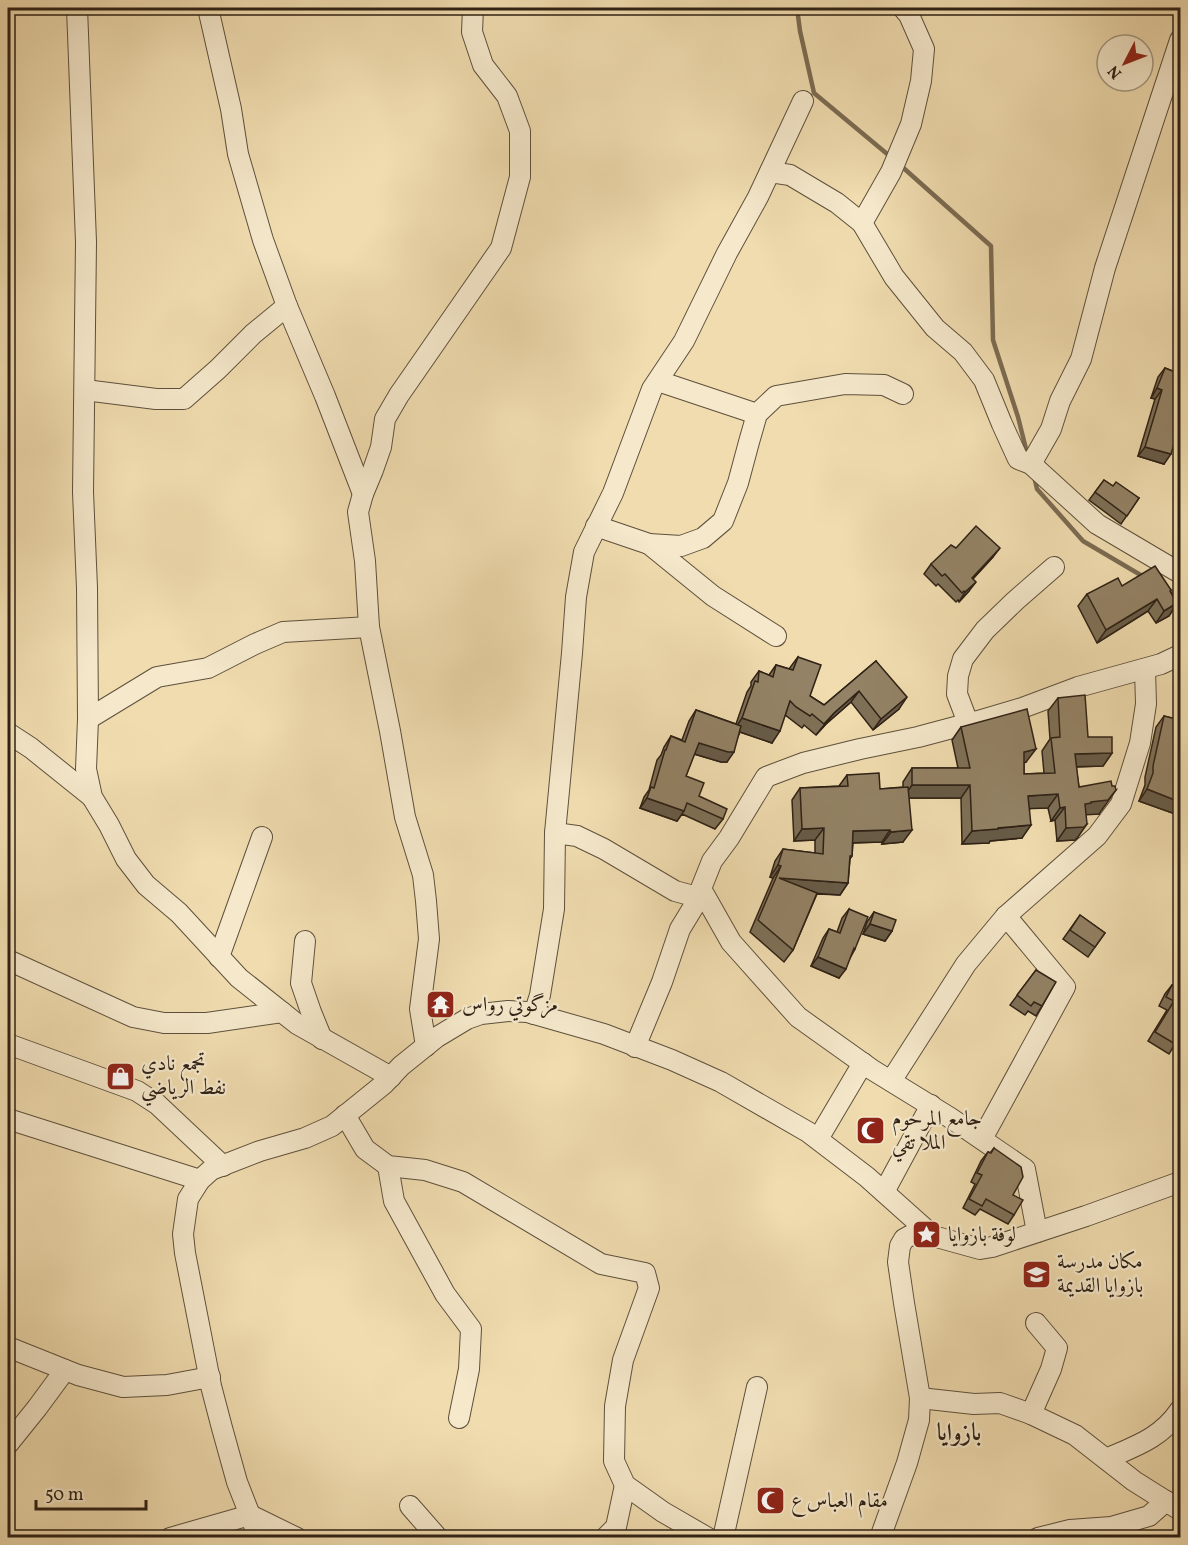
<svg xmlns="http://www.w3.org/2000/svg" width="1188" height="1545" font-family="Vollkorn,Amiri,serif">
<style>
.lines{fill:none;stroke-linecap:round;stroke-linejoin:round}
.stream{stroke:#7b6b52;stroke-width:4.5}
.minor-casing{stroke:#5e503c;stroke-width:22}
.minor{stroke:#f5e8cb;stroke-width:20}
.wall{fill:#7e7057;stroke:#2e2115;stroke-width:1.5}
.shaded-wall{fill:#675b47;stroke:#2e2115;stroke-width:1.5}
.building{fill:#938265;stroke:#2e2115;stroke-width:1.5}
.labels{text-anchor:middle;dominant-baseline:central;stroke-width:4.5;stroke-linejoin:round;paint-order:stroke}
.poi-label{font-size:21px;fill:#2e2115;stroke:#f5e8cb;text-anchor:start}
.quarter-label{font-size:24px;font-weight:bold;fill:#2e2115;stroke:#f5e8cb}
</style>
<rect width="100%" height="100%" fill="#f0dcaf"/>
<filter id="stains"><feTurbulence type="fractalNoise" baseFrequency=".00333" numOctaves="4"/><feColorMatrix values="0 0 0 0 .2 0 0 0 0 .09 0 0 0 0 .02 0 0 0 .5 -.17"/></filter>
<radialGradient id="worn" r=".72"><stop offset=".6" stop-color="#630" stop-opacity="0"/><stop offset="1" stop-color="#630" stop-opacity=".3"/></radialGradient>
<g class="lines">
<g class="stream">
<polyline points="797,8 800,31 814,93 892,158"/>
<polyline points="899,164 991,246 993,340 1018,417 1028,457"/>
<polyline points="1034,476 1037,489 1083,541 1144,577"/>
<polyline points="1165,588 1180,596"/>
</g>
<defs>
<g id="minor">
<polyline points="77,8 86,242 83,492 87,588 88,719 86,769 92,797 109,825 126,859 146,885 179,913 239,978 297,1024 391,1077"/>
<polyline points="208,8 231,109 238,154 263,240 287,306 325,396 363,494"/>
<polyline points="770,172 790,175 837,203 862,223 894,277 935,328 963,352 984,380 1002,424 1018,459 1031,464 1097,524 1180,573"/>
<polyline points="862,223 891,172 911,124 921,81 924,49 909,15 903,8"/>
<polyline points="658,381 757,414"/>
<polyline points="85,390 156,399 184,399 218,369 253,334 287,306"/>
<polyline points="1031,464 1051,429 1060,401 1081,359 1105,268 1180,40"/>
<polyline points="596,526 649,544 681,546 703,538 723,521 738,483 749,442 757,414 776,396 845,384 884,385 903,394"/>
<polyline points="649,544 713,596 776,636"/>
<polyline points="88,719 157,677 208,668 255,644 283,632 369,627"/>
<polyline points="968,723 957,694 958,676 963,659 985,630 1015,601 1054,567"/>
<polyline points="8,733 31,748 92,797"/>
<polyline points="555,833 577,836 604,849 675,891 697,897"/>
<polyline points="701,889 731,942 798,1017 871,1069 949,1117 1025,1169 1037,1232"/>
<polyline points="305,941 301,983 311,1012 322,1039"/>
<polyline points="219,957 262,837"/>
<polyline points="8,960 133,1017 164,1023 207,1023 282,1012"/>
<polyline points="534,1014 540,995 554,909 555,833 572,653 576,597 584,552 613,493 652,389 684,341 727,253 758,197 803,101"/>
<polyline points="8,1044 137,1091 157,1104 223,1166"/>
<polyline points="426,1046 420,1009 429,939 426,901 423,875 405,817 390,731 369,627 365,561 358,512 363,494 373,470 381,447 385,419 399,395 501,248 520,177 520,131 507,96 483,65 472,32 473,8"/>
<polyline points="635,1047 662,982 680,929 694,906 712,861 729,838 766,777 803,763 860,749 918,737 978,721 1022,708 1078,687 1161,664 1180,655"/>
<polyline points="891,1081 966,964 1006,916 1097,836 1121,804 1140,743 1146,704 1145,669"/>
<polyline points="345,1115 365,1149 388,1166 425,1170 463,1182 601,1264 645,1273 649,1288 623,1360 615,1406 614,1461 625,1485 663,1512 708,1538"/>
<polyline points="8,1119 200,1180"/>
<polyline points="818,1139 863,1063"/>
<polyline points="982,1139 1065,987 1006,916"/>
<polyline points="388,1166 394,1201 445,1294 471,1329 469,1369 459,1418"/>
<polyline points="884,1192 931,1105"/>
<polyline points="8,1347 78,1375 123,1387 167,1385 210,1377"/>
<polyline points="920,1398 974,1404 1000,1403 1031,1414 1075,1435 1134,1481 1180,1510"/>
<polyline points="1031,1414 1051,1369 1057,1348 1036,1323"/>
<polyline points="8,1444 37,1408 65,1370"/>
<path d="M 1106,1459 C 1136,1446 1161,1438 1180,1410"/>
<polyline points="410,1506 438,1538"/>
<polyline points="170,1538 250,1515 297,1538"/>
<polyline points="259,1538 237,1482 222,1428 211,1386 185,1253 183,1234 188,1199 200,1180 211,1170 260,1151 305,1138 332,1126 384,1084 401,1066 437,1037 467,1019 481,1014 508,1011 527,1012 604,1034 672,1060 721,1082 808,1132 867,1177 933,1236"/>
<polyline points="605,1538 616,1527 625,1485"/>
<polyline points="723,1538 757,1387"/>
<polyline points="880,1538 907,1463 919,1420 920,1398 904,1303 898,1262 900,1246 904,1239 915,1233 933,1236 980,1249 992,1247 1086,1216 1180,1182"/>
<polyline points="1038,1538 1070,1530 1111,1527 1149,1516 1166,1501"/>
</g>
</defs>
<use href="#minor" class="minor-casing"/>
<use href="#minor" class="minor"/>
</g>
<g class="wall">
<polygon points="1180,289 1180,328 1178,328 1179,308 1178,308"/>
<polygon points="1165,368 1180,374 1180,435 1177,434 1164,464 1138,456 1155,399 1151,398 1158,377"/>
<polygon points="1104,480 1113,486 1139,498 1121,524 1089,500"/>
<polygon points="956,548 993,557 973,579 969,591 959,602 958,600 956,602 938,584 936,586 924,574 931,564"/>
<polygon points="1122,586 1170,591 1177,603 1169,616 1156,623 1148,611 1097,643 1078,606 1087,594"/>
<polygon points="798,657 810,696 824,705 876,661 899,709 873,730 851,702 826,724 816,735 804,725 802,728 785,715 772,743 740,732 727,762 721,762 694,754 686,776 699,796 723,819 715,829 682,814 677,821 640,808 644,797 649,790 657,760 661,755 664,747 671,736 682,740 689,721 696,710 736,724 747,692 751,686 751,682 759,671 769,675 776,665 789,669"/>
<polygon points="1058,698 1088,737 1112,753 1103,766 1076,767 1079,787 1099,814 1086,814 1078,837 1075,840 1057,841 1055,820 1051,821 1048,808 1030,808 1022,838 990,841 989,843 962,844 961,798 909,798 903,842 882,844 882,842 853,843 852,856 850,859 848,883 840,895 817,894 793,950 784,962 750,932 773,878 770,877 775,861 783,849 815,853 815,840 794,841 792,800 800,788 839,786 847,775 880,789 903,787 903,782 912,768 958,768 952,740 961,727 1026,762 1024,763 1024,774 1044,773 1042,751 1050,739 1048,711"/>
<polygon points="1164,716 1180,720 1180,818 1178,817 1178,815 1139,801 1145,785 1145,777 1156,727"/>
<polygon points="849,909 855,949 839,978 811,966 823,938 829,929 837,932 842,918"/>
<polygon points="874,912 892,931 885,941 863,934 867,922"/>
<polygon points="1080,915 1105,933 1088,957 1063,939"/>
<polygon points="1036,970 1042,1006 1036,1016 1028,1011 1025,1015 1010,1005"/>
<polygon points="1172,985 1180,989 1175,1044 1169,1054 1148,1041 1167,1010 1159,1006 1165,994"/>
<polygon points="994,1148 1013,1195 1014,1215 1008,1224 980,1209 975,1215 963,1208 975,1184 971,1182 981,1161 988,1152 990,1153"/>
</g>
<g class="shaded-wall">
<polygon points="1157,388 1162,390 1155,399 1151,398"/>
<polygon points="1180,424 1180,435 1173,433"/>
<polygon points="1145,447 1171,454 1164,464 1138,456"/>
<polygon points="1000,548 993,557 965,587 972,578"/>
<polygon points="976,582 969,591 959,602 965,592"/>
<polygon points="1157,599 1148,611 1097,643 1106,630"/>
<polygon points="1177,603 1169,616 1156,623 1164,611"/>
<polygon points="859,691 851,702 826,724 816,735 834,713"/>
<polygon points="907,697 899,709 873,730 881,719"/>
<polygon points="742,718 780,731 772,743 734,730"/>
<polygon points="699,743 734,752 727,762 721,762 691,753"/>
<polygon points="1036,749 1026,762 1015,765 1024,752"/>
<polygon points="1112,753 1103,766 1066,767 1075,754"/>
<polygon points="912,785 970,785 961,798 903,798"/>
<polygon points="1147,789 1180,802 1180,813 1178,815 1139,801"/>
<polygon points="1116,790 1099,814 1083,815 1085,804"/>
<polygon points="1058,794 1048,808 1019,809 1028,796"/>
<polygon points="647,798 684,811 677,821 640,808"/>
<polygon points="1065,807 1055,820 1051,821 1060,808"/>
<polygon points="1087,824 1078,837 1075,840 1057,841 1066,828"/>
<polygon points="1031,825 1022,838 990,841 989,843 962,844 972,831"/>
<polygon points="824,828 815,840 794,841 802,829"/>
<polygon points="890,830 882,842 845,843 853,831"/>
<polygon points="912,830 903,842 882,844 891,832"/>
<polygon points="778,865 781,866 773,878 770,877"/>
<polygon points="779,878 848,883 840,895 771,890"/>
<polygon points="870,924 892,931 885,941 863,934"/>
<polygon points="818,957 846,969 839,978 811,966"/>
</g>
<g class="building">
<polygon points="1165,368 1180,374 1180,424 1171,454 1145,447 1162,390 1157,388"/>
<polygon points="1104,480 1113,486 1116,482 1139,498 1127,516 1095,492"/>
<polygon points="976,526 1000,548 972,578 976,582 965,592 964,591 962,593 945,574 942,576 931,564 951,545 956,548"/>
<polygon points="1155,566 1171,590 1170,591 1177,603 1164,611 1157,599 1106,630 1087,594 1118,578 1122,586"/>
<polygon points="798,657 821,665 810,696 824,705 876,661 907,697 881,719 859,691 834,713 824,724 812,714 810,716 796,707 790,701 780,731 742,718 755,681 758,682 759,671 773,677 776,665 793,670"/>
<polygon points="1085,695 1088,737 1112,737 1112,753 1075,754 1079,787 1111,781 1112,786 1115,786 1116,790 1108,800 1091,802 1091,803 1085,804 1087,824 1084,827 1066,828 1065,807 1060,808 1058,794 1028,796 1031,825 998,828 998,829 972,831 970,785 912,785 912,768 970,768 961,727 1027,709 1036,749 1024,752 1024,774 1055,773 1051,738 1060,737 1058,698"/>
<polygon points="696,710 741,726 734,752 728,752 699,743 686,776 704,783 699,796 727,809 723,819 687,803 684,811 647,798 651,787 654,788 665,750 666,750 671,736 685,742"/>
<polygon points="1164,716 1180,720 1180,802 1147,789 1153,773 1153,766"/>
<polygon points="879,773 880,789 908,787 912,830 891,832 890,830 853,831 852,856 850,856 848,883 779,878 817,893 793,950 758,920 781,866 778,865 783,849 823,854 824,828 802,829 800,788 848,786 847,775"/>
<polygon points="849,909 868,917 855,949 854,948 846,969 818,957 829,929 840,933"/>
<polygon points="874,912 896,920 892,931 870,924"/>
<polygon points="1080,915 1105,933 1095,947 1070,930"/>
<polygon points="1036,970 1056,982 1042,1006 1034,1002 1031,1006 1017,995"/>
<polygon points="1172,985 1180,989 1180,1035 1175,1044 1155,1032 1174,1001 1166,997"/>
<polygon points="994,1148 1021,1167 1023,1177 1013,1195 1023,1200 1014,1215 986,1199 982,1206 969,1199 982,1175 977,1173 988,1152 991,1153"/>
</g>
<defs>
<symbol id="temple-square" viewBox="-11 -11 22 22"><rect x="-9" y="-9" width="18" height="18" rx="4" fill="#8f2418" stroke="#f5e8cb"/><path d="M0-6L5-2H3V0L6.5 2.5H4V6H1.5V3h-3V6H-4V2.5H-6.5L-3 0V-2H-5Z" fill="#fff"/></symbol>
<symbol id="shop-square" viewBox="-11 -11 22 22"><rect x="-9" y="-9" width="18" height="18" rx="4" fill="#8f2418" stroke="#f5e8cb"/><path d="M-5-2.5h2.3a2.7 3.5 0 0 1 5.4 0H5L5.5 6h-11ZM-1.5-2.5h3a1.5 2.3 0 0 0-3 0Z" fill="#fff"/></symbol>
<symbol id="mosque-square" viewBox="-11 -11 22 22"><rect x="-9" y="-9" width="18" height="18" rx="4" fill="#8f2418" stroke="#f5e8cb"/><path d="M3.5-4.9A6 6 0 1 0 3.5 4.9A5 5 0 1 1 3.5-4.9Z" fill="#fff"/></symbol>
<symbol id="sight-square" viewBox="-11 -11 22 22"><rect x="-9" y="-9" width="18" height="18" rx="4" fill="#8f2418" stroke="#f5e8cb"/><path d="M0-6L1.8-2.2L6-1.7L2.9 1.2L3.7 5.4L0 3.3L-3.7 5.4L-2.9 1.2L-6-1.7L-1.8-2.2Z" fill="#fff"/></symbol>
<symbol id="school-square" viewBox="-11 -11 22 22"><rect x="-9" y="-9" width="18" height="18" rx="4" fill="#8f2418" stroke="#f5e8cb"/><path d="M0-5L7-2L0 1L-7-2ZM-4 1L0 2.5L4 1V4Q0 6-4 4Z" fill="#fff"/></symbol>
</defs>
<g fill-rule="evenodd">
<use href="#temple-square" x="424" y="988" width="33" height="33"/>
<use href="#shop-square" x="104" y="1060" width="33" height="33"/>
<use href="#mosque-square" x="854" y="1114" width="33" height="33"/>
<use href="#sight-square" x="910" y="1218" width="33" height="33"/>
<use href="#school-square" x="1020" y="1258" width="33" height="33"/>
<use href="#mosque-square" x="754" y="1484" width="33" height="33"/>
</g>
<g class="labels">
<g class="poi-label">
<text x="462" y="1005">مزگوتي رواس</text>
<text x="141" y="1064">تجمع نادي<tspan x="141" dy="24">نفط الرياضي</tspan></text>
<text x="892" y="1119">جامع المرحوم<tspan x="892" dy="24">الملا تقي</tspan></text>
<text x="948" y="1235">لوفة بازوايا</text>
<text x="1057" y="1262">مكان مدرسة<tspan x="1057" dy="24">بازوايا القديمة</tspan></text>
<text x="791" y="1501">مقام العباس ع</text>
</g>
<g class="quarter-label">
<text x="959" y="1434">بازوایا</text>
</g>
</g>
<rect width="1188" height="1545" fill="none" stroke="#f0dcaf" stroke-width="30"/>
<rect x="9" y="9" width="1170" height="1527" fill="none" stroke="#2e2115" stroke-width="3"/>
<rect x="15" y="15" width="1158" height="1515" fill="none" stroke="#2e2115" stroke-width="1.5"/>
<g transform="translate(1125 63) rotate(228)"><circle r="28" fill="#f5e8cb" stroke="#a59882" stroke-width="1.5"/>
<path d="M0-4.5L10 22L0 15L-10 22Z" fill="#8f2418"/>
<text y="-9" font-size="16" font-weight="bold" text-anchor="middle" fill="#2e2115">N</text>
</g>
<path d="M36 1500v9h110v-9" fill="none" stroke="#2e2115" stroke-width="3"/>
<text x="45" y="1500" font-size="18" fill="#2e2115" stroke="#f5e8cb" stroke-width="4.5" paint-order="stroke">50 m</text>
<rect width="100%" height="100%" filter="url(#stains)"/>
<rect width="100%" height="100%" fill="url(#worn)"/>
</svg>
